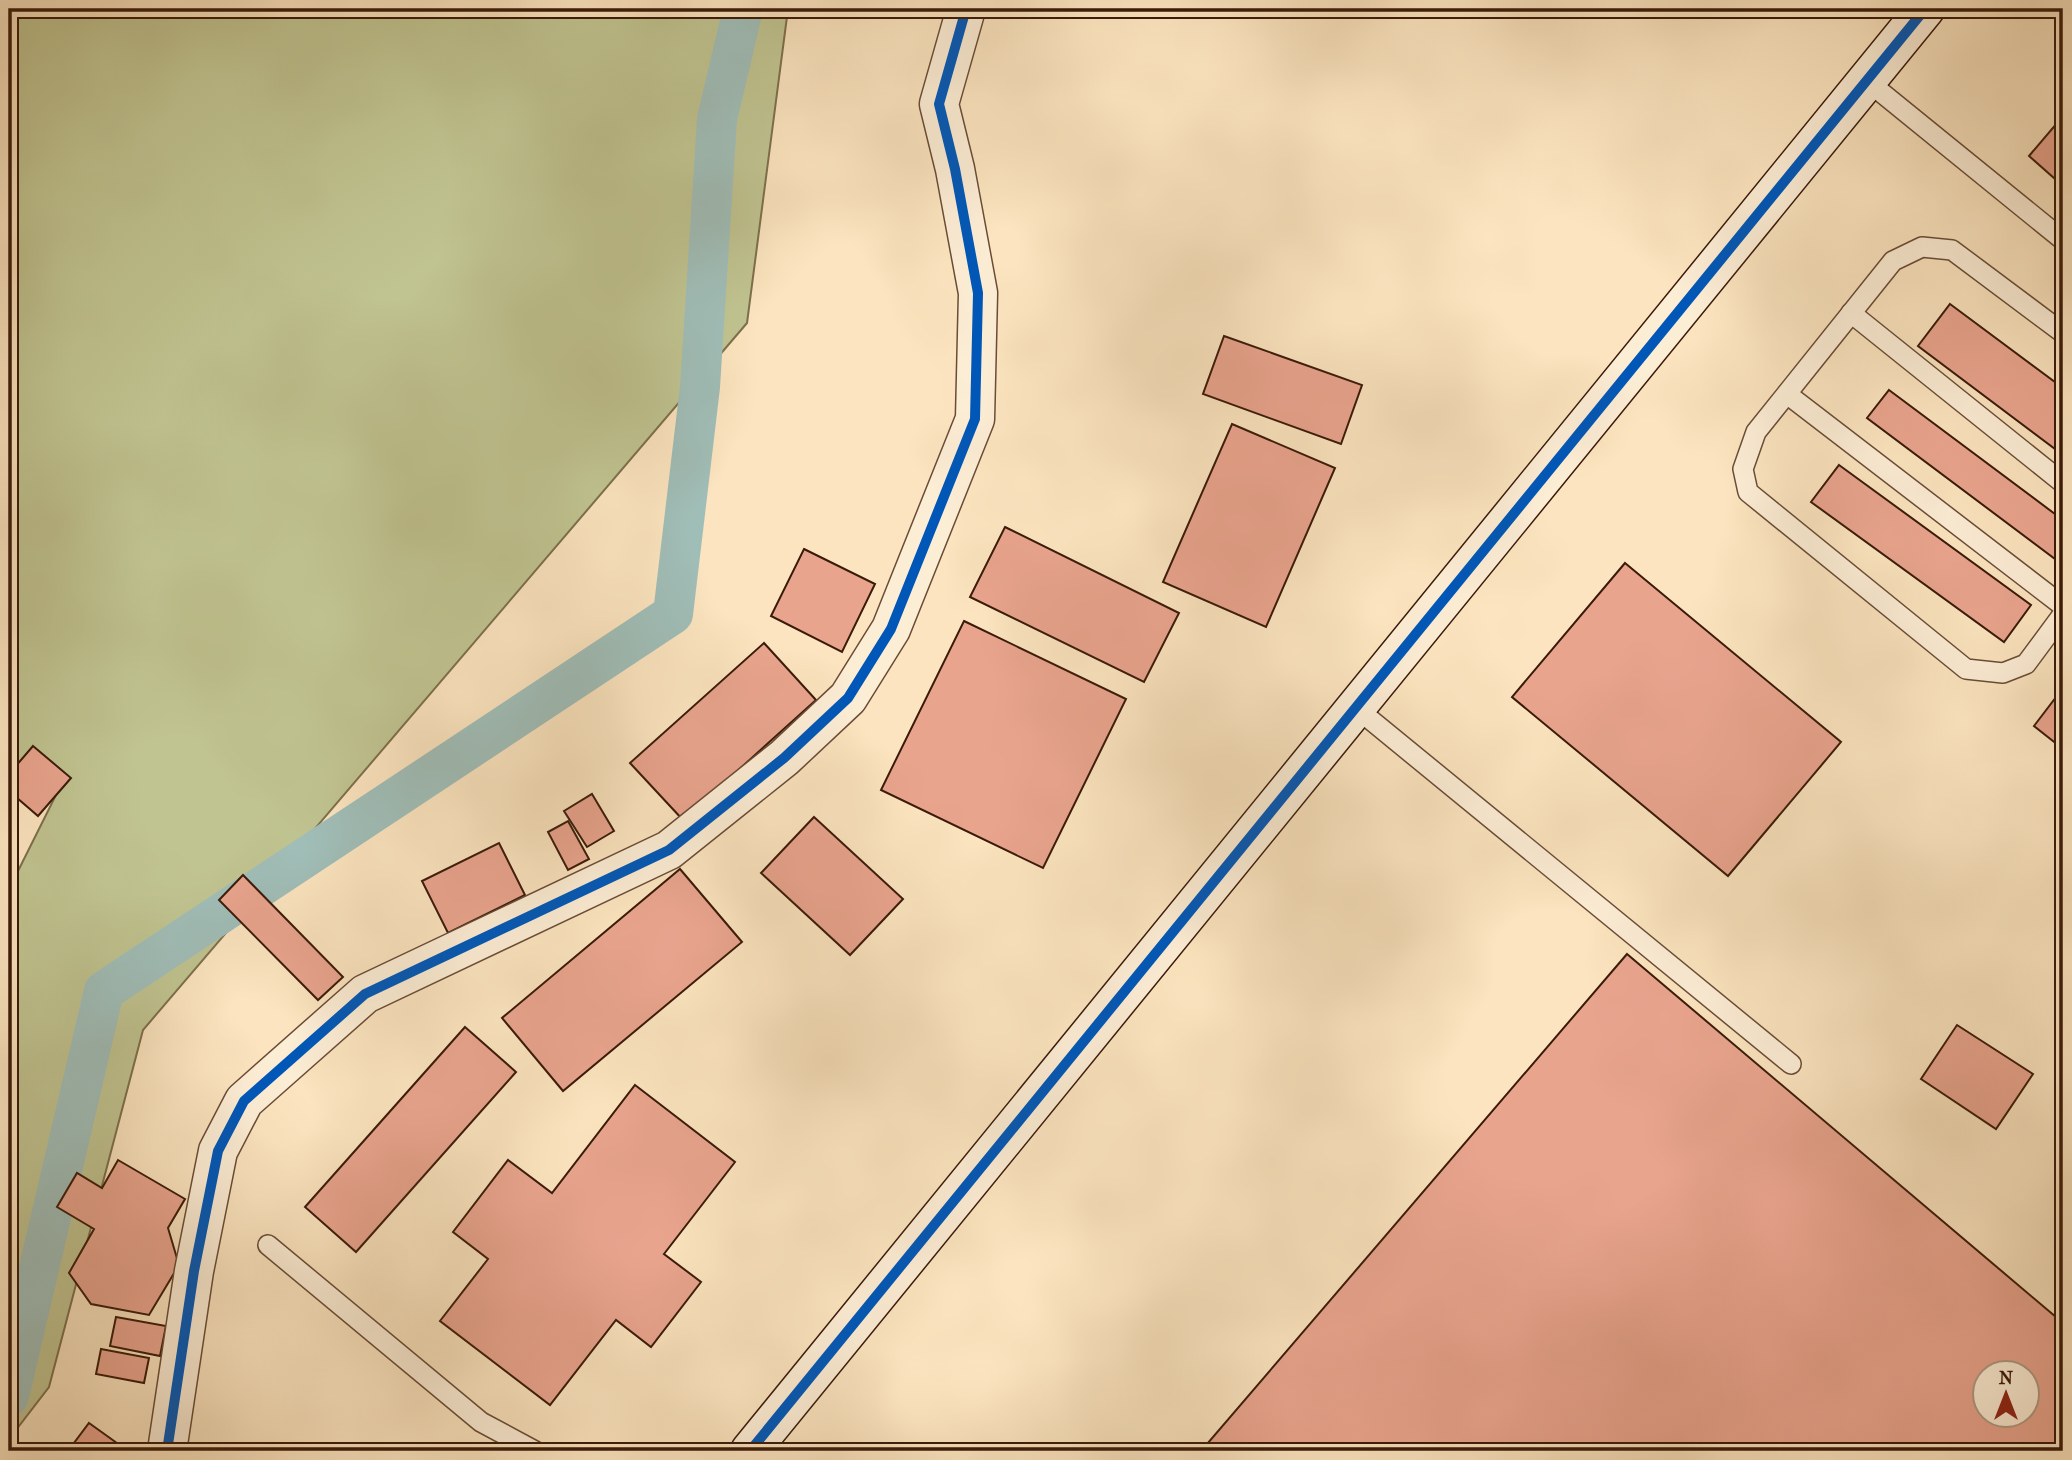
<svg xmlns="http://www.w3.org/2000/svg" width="2072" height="1460" font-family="'IM FELL French Canon',serif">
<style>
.green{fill:#c0c491;stroke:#7d6f4d;stroke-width:2}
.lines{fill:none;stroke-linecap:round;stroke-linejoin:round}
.canal{stroke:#a0beb8;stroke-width:40}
.building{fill:#e9a48e;stroke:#3a1a09;stroke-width:2;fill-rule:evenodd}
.lane-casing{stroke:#6a4c36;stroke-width:22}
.street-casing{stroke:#6a4c36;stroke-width:41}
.secondary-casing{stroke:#3a1a09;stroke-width:41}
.lane{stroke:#fcedd5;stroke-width:19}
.street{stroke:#fcedd5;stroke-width:38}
.secondary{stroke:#fcedd5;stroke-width:38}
.cycleway-casing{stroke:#fcedd5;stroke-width:15}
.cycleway{stroke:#0057b8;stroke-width:10}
</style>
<rect width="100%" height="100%" fill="#fbe4bf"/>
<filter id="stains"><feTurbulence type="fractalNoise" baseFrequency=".00286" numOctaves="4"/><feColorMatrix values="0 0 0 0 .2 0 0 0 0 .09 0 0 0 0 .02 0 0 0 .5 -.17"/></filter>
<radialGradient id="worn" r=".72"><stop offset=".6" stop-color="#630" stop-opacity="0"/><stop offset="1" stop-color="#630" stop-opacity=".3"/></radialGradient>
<polygon class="green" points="9,9 788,9 747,323 143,1030 49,1387 9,1439 9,889 57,793 9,767"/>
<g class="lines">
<polyline class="canal" points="9,1396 104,991 673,614 700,387 717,119 743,9"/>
</g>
<g class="building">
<polygon points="2063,116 2063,186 2029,156"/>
<polygon points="1950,304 2063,388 2063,455 1918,346"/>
<polygon points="1224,336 1362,385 1341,444 1203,394"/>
<polygon points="1889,390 2063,520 2063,565 1867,418"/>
<polygon points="1232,424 1335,468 1266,627 1163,582"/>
<polygon points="1839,465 2031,605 2004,642 1811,502"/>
<polygon points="1005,527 1179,613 1144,682 970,597"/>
<polygon points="804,549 875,584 842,652 771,616"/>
<polygon points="1625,563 1841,742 1728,876 1512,697"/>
<polygon points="964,621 1126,699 1043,868 881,790"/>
<polygon points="764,643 816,700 683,820 630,763"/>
<polygon points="2063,688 2063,749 2034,726"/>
<polygon points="33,746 71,778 38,816 9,791 9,774"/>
<polygon points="592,794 614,831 587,847 564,811"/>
<polygon points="814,817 903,899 850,955 761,873"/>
<polygon points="568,821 589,859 568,870 548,832"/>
<polygon points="499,843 525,895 448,933 422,881"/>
<polygon points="680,869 742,942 563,1091 502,1018"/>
<polygon points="243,875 343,977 318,1000 219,900"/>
<path d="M 1627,954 L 2063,1323 L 2063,1451 L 1201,1451 ZM 1984,1372 L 2026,1372 L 2026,1414 L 1984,1414 Z"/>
<polygon points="1957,1025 2033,1074 1996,1129 1921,1079"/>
<polygon points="465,1027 516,1072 356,1252 305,1207"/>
<polygon points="635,1085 735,1162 664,1254 701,1282 651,1347 616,1320 550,1405 440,1321 488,1259 453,1232 508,1160 552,1193"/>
<polygon points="118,1160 185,1199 168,1228 179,1265 149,1315 91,1304 69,1273 94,1229 57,1207 77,1173 102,1188"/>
<polygon points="116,1317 166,1326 160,1356 110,1346"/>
<polygon points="101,1349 149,1358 144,1383 96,1374"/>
<polygon points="89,1423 128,1451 68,1451"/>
</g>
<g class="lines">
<defs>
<g id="lane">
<polyline points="2059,9 2063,12"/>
<polyline points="1866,80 2063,240"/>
<polyline points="1851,313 2063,483"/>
<polyline points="2063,333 1952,250 1922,247 1893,261 1756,432 1743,469 1748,492 1966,669 2003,673 2026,664 2063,614"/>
<polyline points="1787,394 2063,606"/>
<polyline points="1355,707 1791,1064"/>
<polyline points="268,1245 481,1422 535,1451"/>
</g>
<polyline id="street" points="167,1451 194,1271 218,1151 244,1101 365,994 669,850 784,758 848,698 891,629 975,419 978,293 955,169 939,104 966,9"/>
<polyline id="secondary" points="750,1451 1925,9"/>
</defs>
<use href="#lane" class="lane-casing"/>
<use href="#street" class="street-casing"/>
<use href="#secondary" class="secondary-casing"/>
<use href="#lane" class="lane"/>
<use href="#street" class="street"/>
<use href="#secondary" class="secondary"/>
<defs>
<g id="cycleway">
<polyline points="167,1451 194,1271 218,1151 244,1101 365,994 669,850 784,758 848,698 891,629 975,419 978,293 955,169 939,104 966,9"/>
<polyline points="750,1451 1925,9"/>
</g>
</defs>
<use href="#cycleway" class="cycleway-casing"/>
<use href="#cycleway" class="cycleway"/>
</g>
<rect width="2072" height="1460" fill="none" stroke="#fbe4bf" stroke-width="35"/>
<rect x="10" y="10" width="2051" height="1439" fill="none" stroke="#3a1a09" stroke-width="3.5"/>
<rect x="18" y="18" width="2037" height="1425" fill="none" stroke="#3a1a09" stroke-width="2"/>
<g transform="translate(2006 1394)"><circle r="33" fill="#fcedd5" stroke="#ae9983" stroke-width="2"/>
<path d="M0-5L12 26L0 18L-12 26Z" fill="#8f2418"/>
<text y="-10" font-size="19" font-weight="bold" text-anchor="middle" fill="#3a1a09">N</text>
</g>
<rect width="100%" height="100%" filter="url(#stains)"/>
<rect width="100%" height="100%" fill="url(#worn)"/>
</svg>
